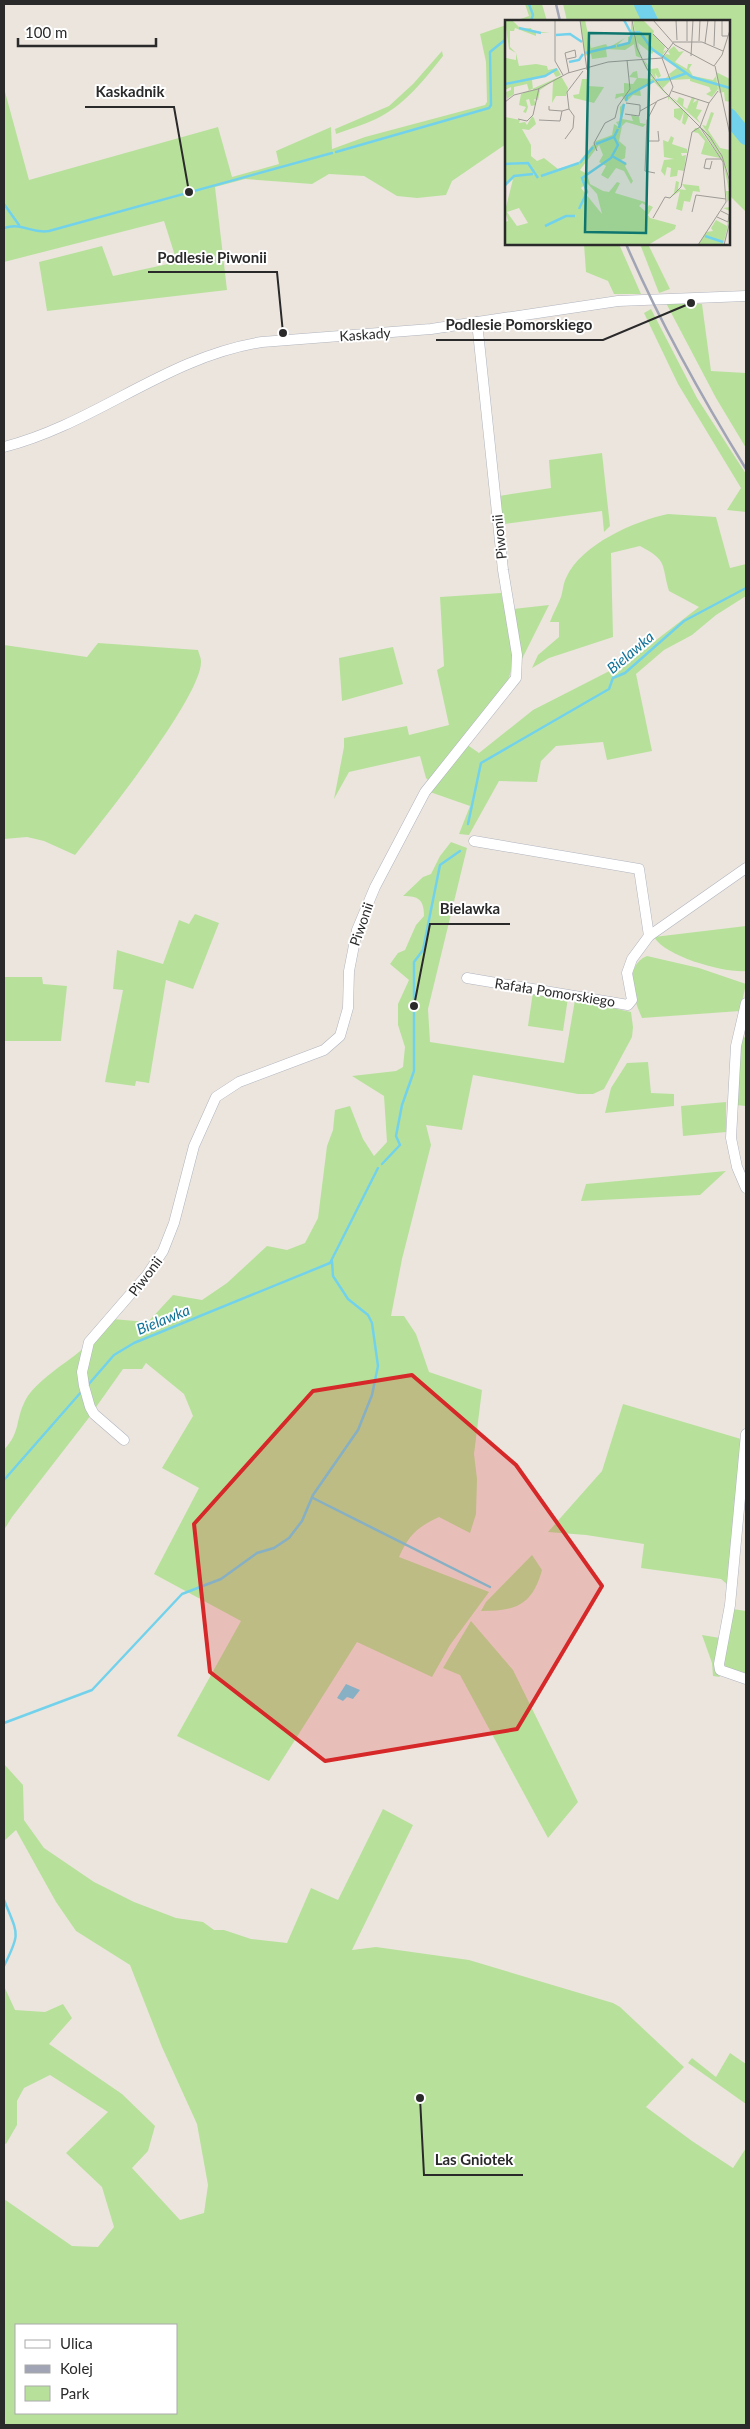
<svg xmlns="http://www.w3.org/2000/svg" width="750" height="2429" font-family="Lato,sans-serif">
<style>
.green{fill:#b7e19b;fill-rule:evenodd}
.water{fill:#73d2eb}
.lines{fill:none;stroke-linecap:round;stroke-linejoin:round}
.stream{stroke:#73d2eb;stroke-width:2.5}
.river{stroke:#73d2eb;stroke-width:16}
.minor-casing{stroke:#b0b4be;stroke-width:11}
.minor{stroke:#fff;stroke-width:10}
.rail{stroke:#a0a4b4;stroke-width:2.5}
.marked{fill:#d62828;fill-opacity:0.2;stroke:#d62828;stroke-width:4;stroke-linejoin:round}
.labels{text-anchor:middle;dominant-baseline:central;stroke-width:4;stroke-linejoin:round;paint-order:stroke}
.street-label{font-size:14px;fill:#2a2a2a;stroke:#fff}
.water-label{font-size:15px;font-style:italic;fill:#117298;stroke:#fff}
.inset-river{fill:none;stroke:#73d2eb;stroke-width:2.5}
.inset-road{fill:none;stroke:#9e9a95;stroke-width:1}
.view{fill:#0f766e;fill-opacity:0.15;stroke:#0f766e;stroke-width:2.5}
.inset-edge{fill:none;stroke:#2a2a2a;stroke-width:2.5}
.leader{fill:none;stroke:#2a2a2a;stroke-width:2}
.callout-dot{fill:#2a2a2a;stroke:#fff;stroke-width:2}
.callout-label{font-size:15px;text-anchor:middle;font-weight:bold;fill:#2a2a2a;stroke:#fff;stroke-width:4;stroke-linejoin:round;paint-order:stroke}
</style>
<rect width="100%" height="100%" fill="#ece5dd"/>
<g class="green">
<polygon points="525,4 542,4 547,21 515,21 529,16"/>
<polygon points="563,4 746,4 746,212 729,195 729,21 567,21"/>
<polygon points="506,25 506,144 452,181 446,195 417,198 397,196 364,176 329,174 312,184 245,179 215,187 227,290 47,311 39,262 102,246 113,276 177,262 164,221 4,262 4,88 29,180 218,127 232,177 279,164 276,151 331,127 332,149 365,137 485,105 487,102 486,62 480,34"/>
<path d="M 442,51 L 443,56 C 424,80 405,105 376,119 C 363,125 349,129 336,134 L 335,129 L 389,106 L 413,84 Z"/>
<polygon points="584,244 619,244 641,294 614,294 608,281 586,272"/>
<polygon points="640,244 648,244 670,289 659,293"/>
<polygon points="666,303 702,304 711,371 746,373 746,448 716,398"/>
<polygon points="651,309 697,398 746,474 746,512 727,510 741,488 678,384 644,313"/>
<polygon points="602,453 610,526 604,532 602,511 504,524 499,496 551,488 549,460"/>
<path d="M 668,514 L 716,517 L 730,568 L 746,564 L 746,596 L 716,615 L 692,635 L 664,650 L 636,674 L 652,751 L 607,760 L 603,742 L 556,746 L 541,761 L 537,782 L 499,781 L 469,835 L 459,834 L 470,806 L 430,792 L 466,744 L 479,753 L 533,710 L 629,661 L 699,607 L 669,591 C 661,563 668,561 640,546 L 611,553 L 613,637 L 549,658 L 532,668 L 538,655 L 559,637 L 559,622 L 550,622 C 553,613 558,605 561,597 C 563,591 563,584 566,578 C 581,544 635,521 668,514 Z"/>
<path d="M 501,593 C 507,622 520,657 506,685 L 429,781 L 426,778 L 420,756 L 349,772 L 334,799 L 344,747 L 344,738 L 407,726 L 409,735 L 449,725 L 437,670 L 444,666 L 440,597 Z"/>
<polygon points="549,605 522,659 513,609"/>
<path d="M 98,643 L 198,650 C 199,654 201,658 201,661 C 203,695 100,824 75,855 L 44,841 L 27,837 L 4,839 L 4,645 L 87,657 Z"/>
<polygon points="393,647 403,684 342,701 339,658"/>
<path d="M 451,842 L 467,848 L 428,1009 L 430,1042 L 564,1063 L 575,1000 L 631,1012 L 633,1027 L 632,1037 L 604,1089 L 593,1094 L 578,1094 L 473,1075 L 462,1130 L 426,1125 L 431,1145 L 402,1259 L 391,1316 L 404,1316 L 416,1334 L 429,1372 L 482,1390 L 474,1454 L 477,1479 L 476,1514 L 470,1533 L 439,1517 C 416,1528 409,1535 399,1557 L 489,1592 L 450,1645 L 432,1677 L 357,1642 L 269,1781 L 177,1736 L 241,1621 L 154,1574 L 199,1488 L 162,1468 L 193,1416 L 184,1394 L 146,1363 L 142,1369 L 123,1369 L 94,1410 L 84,1372 L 90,1343 L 112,1319 L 148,1322 L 173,1295 L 202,1300 L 227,1283 L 267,1246 L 287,1250 L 305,1243 L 318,1218 L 327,1146 L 333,1130 L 335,1110 L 350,1106 L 363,1139 L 374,1156 L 387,1142 L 384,1096 L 352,1076 L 396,1071 L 403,1067 L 405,1047 L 398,1025 L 398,1004 L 409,980 L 390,964 L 398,953 L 405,950 L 416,925 L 424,916 C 424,899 418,896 403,896 L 423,877 L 431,874 L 440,856 Z"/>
<polygon points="195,914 219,923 193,989 166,980 149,1083 136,1081 135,1086 105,1082 123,990 113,989 117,950 163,964 179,920 189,924"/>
<path d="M 746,926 L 746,971 C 724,973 666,957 654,937 Z"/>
<path d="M 647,956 L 699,968 L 746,984 L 740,1011 L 642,1018 C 633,998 623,966 647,956 Z"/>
<polygon points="4,977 42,977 43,984 67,986 61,1041 4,1041"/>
<polygon points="533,992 568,998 563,1031 528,1026"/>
<polygon points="741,1036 746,1038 746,1106 736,1105"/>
<polygon points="648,1062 651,1093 674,1094 674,1106 605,1113 611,1088 627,1063"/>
<polygon points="726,1102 726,1132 683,1136 681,1106"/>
<polygon points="726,1171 700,1195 581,1201 586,1184"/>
<path d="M 85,1347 L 82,1355 L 91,1415 L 12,1517 L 4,1530 L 4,1450 C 21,1431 15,1421 25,1401 C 36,1380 67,1363 85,1347 Z"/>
<polygon points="623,1404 741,1439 728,1585 721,1579 641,1568 644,1544 586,1535 548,1532 602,1471"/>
<path d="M 532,1555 L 542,1570 C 532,1606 515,1611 481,1611 L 486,1602 Z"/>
<polygon points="733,1609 746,1611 746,1676 725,1669 723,1664"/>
<polygon points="471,1621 513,1670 578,1802 548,1838 460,1675 443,1668"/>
<polygon points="702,1635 720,1638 715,1669 720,1677 713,1676 712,1663"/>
<path d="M 4,1764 L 23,1785 L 24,1820 L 44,1848 L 94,1882 L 134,1902 L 176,1918 L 203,1922 L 214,1930 L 224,1930 L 251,1939 L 287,1943 L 311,1888 L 338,1900 L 383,1809 L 413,1825 L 352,1950 L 376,1947 L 469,1960 L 613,2003 L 620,2007 L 684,2067 L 646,2107 L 692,2141 L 733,2168 L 746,2148 L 746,2425 L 4,2425 L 4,2199 L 72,2246 L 98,2247 L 114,2227 L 102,2187 L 66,2153 L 108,2112 L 50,2075 L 24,2088 L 17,2101 L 17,2125 L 6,2144 L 4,2143 L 4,1986 L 15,2010 L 45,2012 L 63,2004 L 72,2018 L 49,2044 L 122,2094 L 155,2126 L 148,2151 L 132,2168 L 180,2220 L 204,2213 L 208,2185 L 197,2124 L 162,2047 L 130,1965 L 76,1931 L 56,1902 L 16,1830 L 4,1841 ZM 16,2325 L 176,2325 L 176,2413 L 16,2413 Z"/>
<polygon points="730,2053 746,2064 746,2104 688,2063 692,2058 716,2077"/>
</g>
<polygon class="water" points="346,1684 360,1690 353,1699 347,1697 343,1701 337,1698"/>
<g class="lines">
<g class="stream">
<polyline points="529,4 533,15 531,21"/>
<polyline points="336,152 489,108 491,105 490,52 506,39"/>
<polyline points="4,204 19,225"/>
<path d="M 4,228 C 23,222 31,234 49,231 L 332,153"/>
<polyline points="468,824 481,763 609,689 613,678 625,673 684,621 746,588"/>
<polyline points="382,1164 400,1145 396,1136 402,1105 414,1071 414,962 423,950 440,865 460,851"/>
<polyline points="88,1385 114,1355 134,1343 330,1263 378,1168"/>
<polyline points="4,1480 82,1391"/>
<polyline points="313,1498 490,1587"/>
<polyline points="4,1723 92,1690 182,1594 221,1579 257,1553 274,1548 289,1538 302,1521 313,1495 358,1430 372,1395 378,1366 372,1323 368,1315 348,1299 333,1276 332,1261"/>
<path d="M 4,1900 C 18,1935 21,1932 4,1966"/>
</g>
<g class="river">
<polyline points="642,4 650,21"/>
<polyline points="729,116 746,137"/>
</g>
<defs>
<g id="minor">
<path d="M 4,447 C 95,424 166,357 262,342 L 431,329 L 618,301 L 746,296"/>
<polyline points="474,841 639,869 649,936"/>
<polyline points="467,978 628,1005 632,1000 627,973 632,959 649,936 746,868"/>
<polyline points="746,1003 736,1046 731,1138 737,1167 746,1188"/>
<polyline points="746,1434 730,1605 719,1664 720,1670 746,1679"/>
<polyline points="124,1440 94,1414 90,1407 84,1386 82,1372 89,1342 147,1275 163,1251 174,1223 194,1146 216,1097 239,1082 324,1050 340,1036 348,1008 349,971 357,930 375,887 425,792 516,678 517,655 503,570 477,322"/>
</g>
</defs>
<use href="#minor" class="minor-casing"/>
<use href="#minor" class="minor"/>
<g class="rail">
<polyline points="556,4 560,21"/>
<path d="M 626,244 C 660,323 701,396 746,469"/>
</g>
</g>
<path class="marked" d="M 412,1375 L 516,1465 L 602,1586 L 517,1729 L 325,1761 L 210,1672 L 194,1524 L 313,1391 Z"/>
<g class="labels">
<g class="street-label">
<text transform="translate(365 334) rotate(-4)">Kaskady</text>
<text transform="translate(499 537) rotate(-96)">Piwonii</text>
<text transform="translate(361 924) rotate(-71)">Piwonii</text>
<text transform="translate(555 992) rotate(9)">Rafała Pomorskiego</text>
<text transform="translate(145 1276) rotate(-53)">Piwonii</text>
</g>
<g class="water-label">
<text transform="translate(630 652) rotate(-40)">Bielawka</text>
<text transform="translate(163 1319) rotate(-22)">Bielawka</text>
</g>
</g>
<g transform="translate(505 20)">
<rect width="225" height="225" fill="#ece5dd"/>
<path d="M 0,0 L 7,0 L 16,9 L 26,8 L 27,11 L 45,13 L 31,13 L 31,16 L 10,8 L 9,11 L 5,11 L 5,27 L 11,33 L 14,46 L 31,44 L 42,46 L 43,50 L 52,48 L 56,55 L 51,57 L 48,52 L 27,60 L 28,70 L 24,71 L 22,64 L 9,67 L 9,74 L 2,79 L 1,72 L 6,70 L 6,67 L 0,70 L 0,34 L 1,38 L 11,40 L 11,33 L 4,29 ZM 75,0 L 80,0 L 86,28 L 101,24 L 103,28 L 120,18 L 111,26 L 123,23 L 123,17 L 127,15 L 119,0 L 126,12 L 126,0 L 136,38 L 131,36 L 129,24 L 120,30 L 101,29 L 102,37 L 87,39 L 86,34 L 80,36 ZM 128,0 L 138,0 L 149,11 L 148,14 L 160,27 L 158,32 L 162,29 L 157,36 L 149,31 L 147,34 L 133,23 L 137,38 L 131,18 ZM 169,26 L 174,32 L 179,31 L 170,42 L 182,49 L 183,44 L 187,44 L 184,49 L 188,56 L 208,60 L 211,56 L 213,69 L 207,77 L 201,74 L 206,71 L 204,67 L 185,61 L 185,59 L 167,60 L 164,54 L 172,48 L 158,37 L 161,34 L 165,35 L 163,31 ZM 136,39 L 163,76 L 148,61 L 135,69 L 136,76 L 128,75 L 121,82 L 117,76 L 110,79 L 111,74 L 119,73 L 119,63 L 128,64 L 132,58 L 124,57 L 128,52 L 132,51 L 133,58 L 147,59 ZM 138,39 L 146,49 L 153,48 L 156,56 L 153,58 L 150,53 L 151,59 L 159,60 L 164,55 L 166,60 L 158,68 L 164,75 L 148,57 ZM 211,52 L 225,59 L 225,82 L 220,81 L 219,72 L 214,73 ZM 56,56 L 63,68 L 61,76 L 51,76 L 47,83 L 48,61 L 35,70 L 33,80 L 29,79 L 31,85 L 26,86 L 24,79 L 21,80 L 23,87 L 21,93 L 18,92 L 21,87 L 14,85 L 16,74 ZM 77,59 L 82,59 L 83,66 L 99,67 L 89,83 L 69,78 L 68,75 L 74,74 ZM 165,76 L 172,81 L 174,77 L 179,79 L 178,86 L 182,89 L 187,77 L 190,78 L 188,83 L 194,79 L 191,89 L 197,90 L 192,98 L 196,104 ZM 163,77 L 164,77 L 195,105 L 184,95 L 180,105 L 177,103 L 179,91 L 175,101 L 169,97 L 169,89 L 175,88 L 164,78 L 163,81 ZM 119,83 L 117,99 L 128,101 L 126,95 L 134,97 L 135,103 L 141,104 L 138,107 L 121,102 L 117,106 L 114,121 L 121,127 L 120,138 L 114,141 L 122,144 L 125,141 L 120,146 L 128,161 L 126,164 L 119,151 L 111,148 L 103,159 L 96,155 L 101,146 L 94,142 L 98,135 L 94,125 L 75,150 L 82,154 L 85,164 L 98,171 L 104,172 L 112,162 L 115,163 L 110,173 L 140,182 L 142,186 L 137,183 L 134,186 L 140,191 L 144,185 L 148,187 L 143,195 L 145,198 L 171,205 L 170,209 L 143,225 L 0,225 L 0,202 L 3,201 L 0,191 L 8,159 L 0,167 L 0,97 L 15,100 L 14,103 L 20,102 L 22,105 L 27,96 L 29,98 L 31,104 L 24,110 L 17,109 L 26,125 L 26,136 L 32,141 L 39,138 L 53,149 L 73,143 L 91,121 L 107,115 L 109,104 L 114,107 L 111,102 L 115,101 L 115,87 ZM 82,163 L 92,174 L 97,194 L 76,168 ZM 14,188 L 23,203 L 12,206 L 2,192 ZM 206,92 L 209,93 L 203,110 L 215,128 L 225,130 L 225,157 L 215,131 L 197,105 L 201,106 ZM 196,106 L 204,115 L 216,134 L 220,146 L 225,165 L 225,198 L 218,225 L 193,225 L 201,212 L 208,211 L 206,208 L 211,200 L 222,206 L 225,191 L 218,188 L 225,187 L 225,179 L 222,182 L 221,173 L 221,163 L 221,171 L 224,171 L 218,142 ZM 190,108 L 194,108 L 215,138 L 196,134 L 200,121 L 193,113 L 188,112 ZM 166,116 L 169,118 L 167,124 L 182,129 L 182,133 L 176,133 L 177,136 L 181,135 L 179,151 L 173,150 L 172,156 L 165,157 L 166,148 L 162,147 L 160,156 L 156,151 L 159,140 L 169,139 L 159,137 L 158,120 L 163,122 ZM 171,161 L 174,162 L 173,169 L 181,170 L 177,164 L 194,166 L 195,172 L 188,171 L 185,182 L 179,181 L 177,191 L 171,189 L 175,171 L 163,179 L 169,173 Z" fill="#b7e19b" fill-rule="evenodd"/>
<path class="inset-river" d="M 119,0 L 126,13 L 135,12M 14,8 L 36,13M 135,12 L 147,29 L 187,57 L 225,68M 51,15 L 65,14 L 77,22M 112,26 L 124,23 L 127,14M 80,33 L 111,26M 64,42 L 74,40 L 78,34M 151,60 L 165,59 L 182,53M 0,64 L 40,56 L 52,49M 121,81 L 122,76 L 149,61M 114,108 L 119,84M 91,124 L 109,117 L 113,109M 107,136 L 121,144M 75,143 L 88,127M 0,144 L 23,143 L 33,158M 36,156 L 74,143M 0,165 L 9,156 L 28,154M 74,189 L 82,172 L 77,158 L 106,138 L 113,125 L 109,117M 40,206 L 61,196 L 70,196M 200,216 L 218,222"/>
<path class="inset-road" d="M 50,0 L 50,41 L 58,55M 75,0 L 82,50M 127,0 L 132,28 L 142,49 L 158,70 L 205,117 L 217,136 L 225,162M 148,0 L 170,25 L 209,46 L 217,35 L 225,10M 171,0 L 172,20M 182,0 L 182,21M 217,0 L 217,16 L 223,16M 148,14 L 163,29M 194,21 L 195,0M 168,22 L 197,22 L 218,31M 200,23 L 203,0M 209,26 L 210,0M 186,36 L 188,0M 62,39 L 71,37 L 70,30 L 60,33 L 64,53M 210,46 L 225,115M 167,71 L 204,83M 0,82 L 9,75 L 33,69 L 63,53 L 103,42 L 157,38 L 168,23M 121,83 L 135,85 L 135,91M 44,86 L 44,90 L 57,91M 120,94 L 134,96 L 135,91 L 151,82M 13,99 L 22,101 L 28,95 L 34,68M 34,100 L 55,101 L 57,91 L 64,89M 60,119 L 68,108 L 69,96 L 64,89 L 62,72 L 78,51M 144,121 L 154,121 L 153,111M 92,131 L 89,123 L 100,103 L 110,98 L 113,86 L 125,69 L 122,40M 207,141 L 205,149 L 199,148 L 201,139 L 216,139M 150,153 L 140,151 L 142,100 L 152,81 L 164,76 L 168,67 L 157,38M 187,192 L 191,175 L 221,179M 212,197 L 223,202 L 224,195 L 216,191M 148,198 L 160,177 L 165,178 L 176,167 L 187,112 L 195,107M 193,225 L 221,182 L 218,142 L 195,107 L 204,83 L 213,71M 219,225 L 225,201"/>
<path class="view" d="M 84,13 L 145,14 L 141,213 L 80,212 Z"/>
<rect width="225" height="225" class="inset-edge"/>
</g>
<path class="leader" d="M189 192L174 107H85M283 333L277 272H148M691 303L603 340H436M414 1006L430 924H510M420 2098L424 2175H523"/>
<g class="callout-dot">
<circle cx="189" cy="192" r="5"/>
<circle cx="283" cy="333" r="5"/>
<circle cx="691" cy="303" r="5"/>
<circle cx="414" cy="1006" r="5"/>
<circle cx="420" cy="2098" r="5"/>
</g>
<g class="callout-label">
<text x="130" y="97">Kaskadnik</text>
<text x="212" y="263">Podlesie Piwonii</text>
<text x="519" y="330">Podlesie Pomorskiego</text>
<text x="470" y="914">Bielawka</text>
<text x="474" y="2165">Las Gniotek</text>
</g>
<rect width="750" height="2429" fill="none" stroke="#2a2a2a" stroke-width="10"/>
<rect x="15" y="2324" width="162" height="90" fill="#ffffff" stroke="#aaaaaa"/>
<rect x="25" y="2340" width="25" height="8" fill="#ffffff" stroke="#aaaaaa"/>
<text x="60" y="2349" font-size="15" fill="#2a2a2a">Ulica</text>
<rect x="25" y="2365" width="25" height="8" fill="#a0a4b4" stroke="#aaaaaa"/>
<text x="60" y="2374" font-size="15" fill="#2a2a2a">Kolej</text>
<rect x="25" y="2386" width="25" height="15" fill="#b7e19b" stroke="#aaaaaa"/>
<text x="60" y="2399" font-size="15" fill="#2a2a2a">Park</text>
<path d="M18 38v8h138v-8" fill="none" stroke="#2a2a2a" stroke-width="2.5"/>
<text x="25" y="38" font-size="15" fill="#2a2a2a" stroke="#ffffff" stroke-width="4" paint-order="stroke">100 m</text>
</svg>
